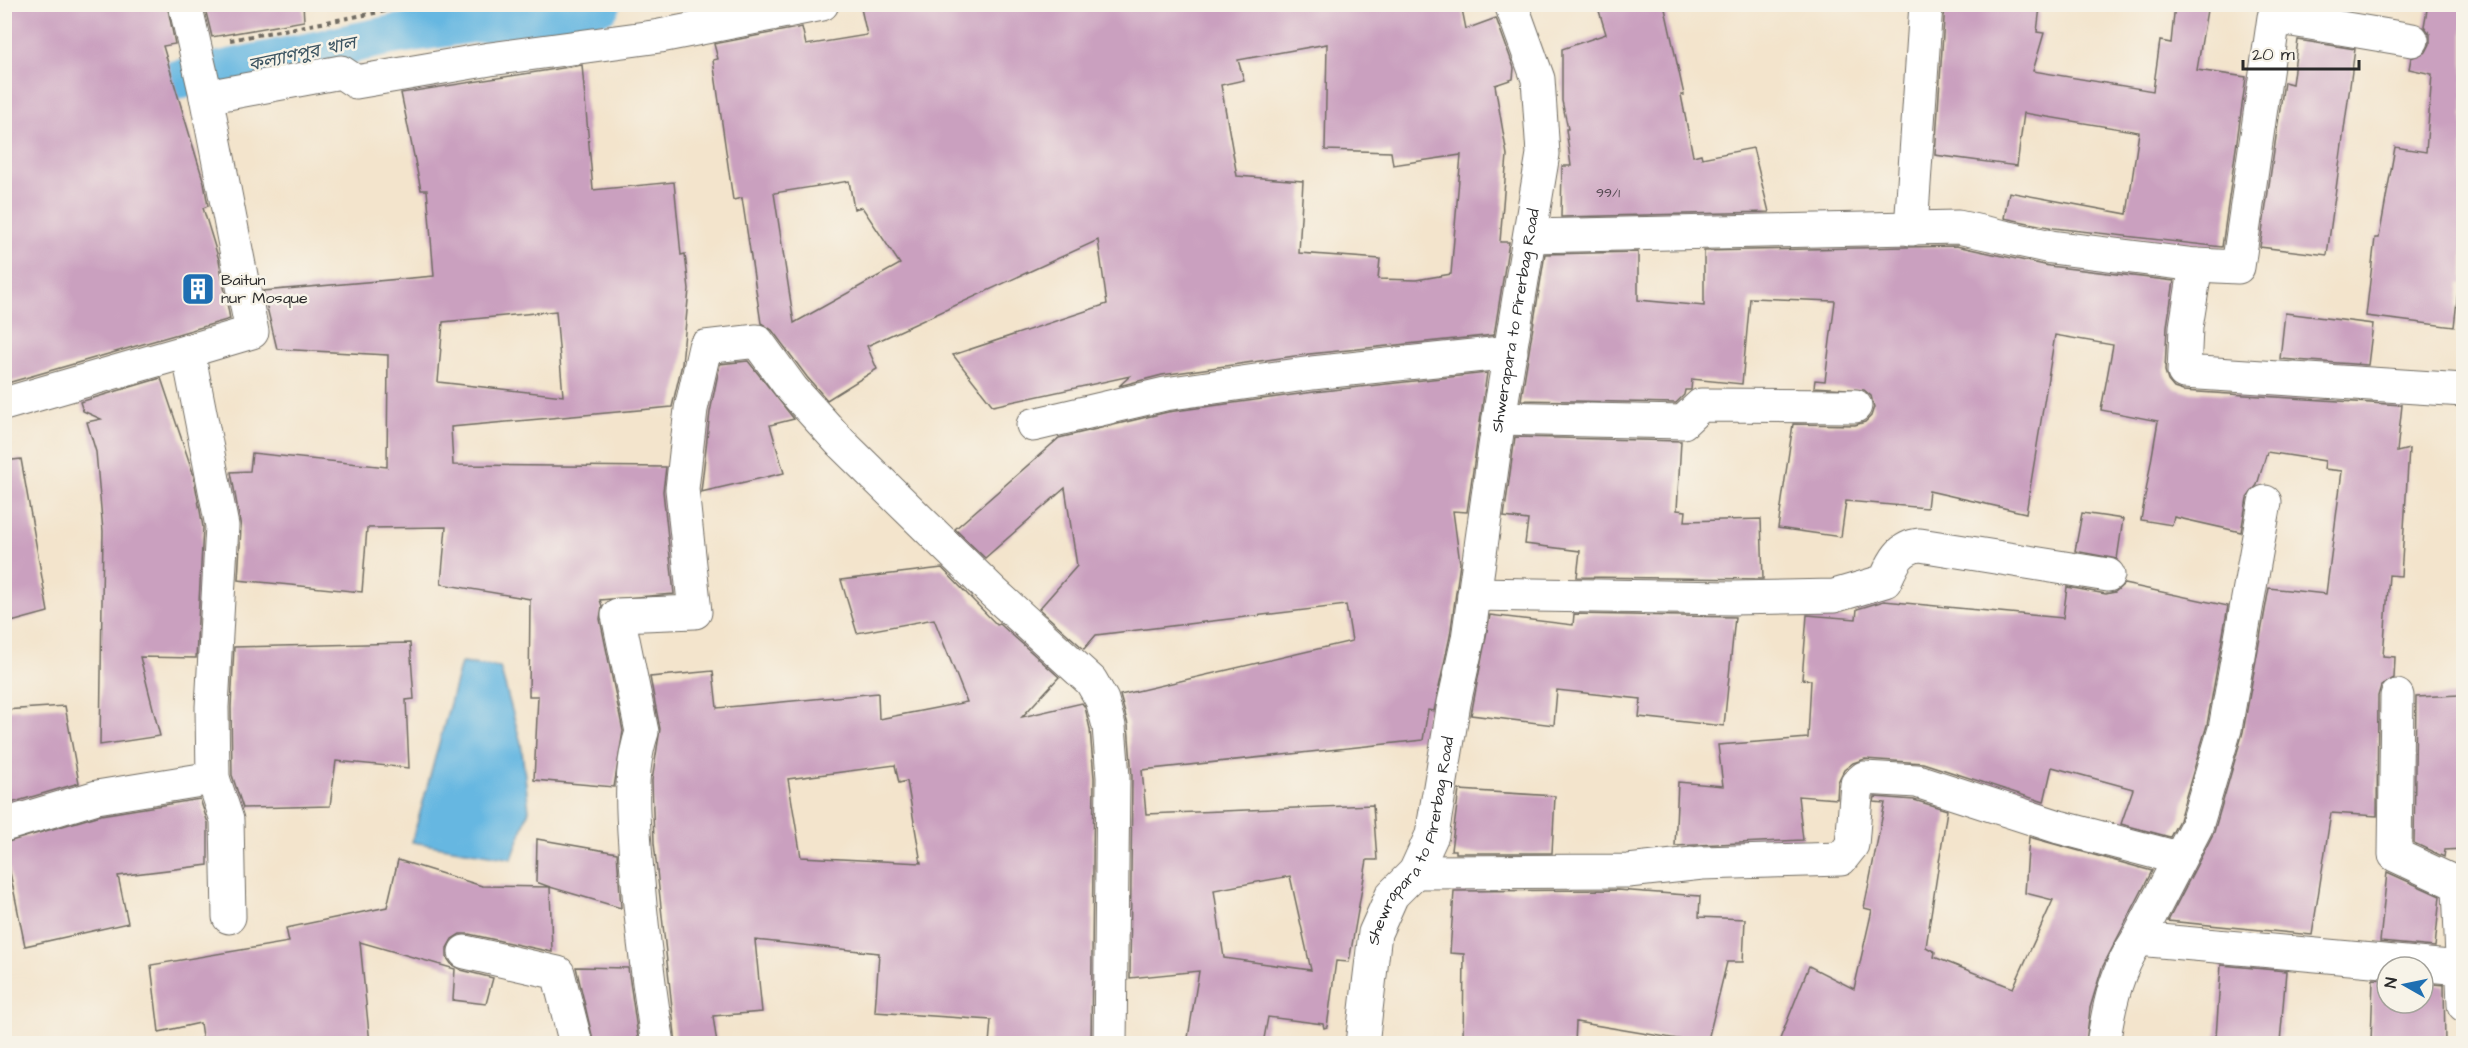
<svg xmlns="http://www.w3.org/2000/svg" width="2468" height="1048" font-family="'Architects Daughter','Noto Sans Bengali',sans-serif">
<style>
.water{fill:#66b7e1;stroke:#487186;stroke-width:1.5}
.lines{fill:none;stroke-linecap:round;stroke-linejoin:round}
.canal{stroke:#66b7e1;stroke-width:40}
.building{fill:#caa0bf;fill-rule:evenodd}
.minor-casing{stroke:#716c63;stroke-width:35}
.path{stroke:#716c63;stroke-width:4;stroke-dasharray:4.5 4.5;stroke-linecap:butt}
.minor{stroke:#fff;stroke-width:33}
.labels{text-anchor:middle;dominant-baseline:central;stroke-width:5;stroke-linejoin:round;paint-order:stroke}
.number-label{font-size:14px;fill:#534850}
.poi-label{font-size:16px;fill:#2b2b2b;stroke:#f7f3e8;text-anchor:start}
.street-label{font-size:16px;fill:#2b2b2b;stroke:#f7f3e8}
.water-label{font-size:18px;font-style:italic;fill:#3d5562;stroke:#f7f3e8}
</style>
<rect width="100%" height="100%" fill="#f7f3e8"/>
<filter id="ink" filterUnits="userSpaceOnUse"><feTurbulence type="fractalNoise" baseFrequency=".0167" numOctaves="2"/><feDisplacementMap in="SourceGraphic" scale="12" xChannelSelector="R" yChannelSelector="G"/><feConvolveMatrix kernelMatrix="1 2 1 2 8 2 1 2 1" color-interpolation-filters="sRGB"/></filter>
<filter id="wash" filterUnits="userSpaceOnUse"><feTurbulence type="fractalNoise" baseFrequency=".008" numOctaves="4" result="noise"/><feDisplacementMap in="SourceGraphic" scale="24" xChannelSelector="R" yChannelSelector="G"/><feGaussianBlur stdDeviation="1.35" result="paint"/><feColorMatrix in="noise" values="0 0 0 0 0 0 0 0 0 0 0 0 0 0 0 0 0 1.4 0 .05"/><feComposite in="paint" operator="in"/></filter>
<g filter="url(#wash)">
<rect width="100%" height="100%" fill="#f3e4cc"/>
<polygon class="water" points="461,663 500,667 521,743 529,810 512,859 412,842"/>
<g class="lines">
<polyline class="canal" points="119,92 392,35 601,4"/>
</g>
<g id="blocks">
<g class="building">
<polygon points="4,4 167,4 175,44 163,46 204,183 208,206 203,208 219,260 230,319 4,384"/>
<polygon points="204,4 303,4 304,21 212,37"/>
<path d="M 860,4 L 1461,4 L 1466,29 L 1496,18 L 1514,68 L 1513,79 L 1495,85 L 1507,155 L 1500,242 L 1509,242 L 1494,335 L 1309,354 L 1162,375 L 1119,386 L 1130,376 L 993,406 L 953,355 L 1107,304 L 1098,240 L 867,346 L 877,369 L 827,400 L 807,377 L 772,330 L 761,323 L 742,198 L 733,200 L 713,60 L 718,59 L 714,44 L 802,27 L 806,45 L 867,35 ZM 1327,44 L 1325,150 L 1391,152 L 1393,165 L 1461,155 L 1451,274 L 1416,280 L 1378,279 L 1380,259 L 1299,253 L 1303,181 L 1237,176 L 1221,85 L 1244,80 L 1238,60 ZM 849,181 L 854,209 L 862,207 L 900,264 L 794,323 L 774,193 Z"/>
<polygon points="1597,4 1664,4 1684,95 1681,95 1693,156 1701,154 1702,158 1753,148 1769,212 1561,217 1562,166 1571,166 1566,129 1568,129 1562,101 1562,49 1606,34"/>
<polygon points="1945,4 2017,4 2040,7 2037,32 2044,33 2033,71 2153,91 2160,41 2171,43 2175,4 2208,4 2197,70 2246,77 2222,247 2054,228 2004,218 2009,192 2127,214 2139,132 2024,113 2017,166 1935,155"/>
<polygon points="2313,4 2349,4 2348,10"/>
<polygon points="2428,4 2463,4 2463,284 2459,283 2454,327 2366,316 2375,238 2379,238 2395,147 2426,152 2432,74 2409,69 2411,58 2426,52 2430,44 2430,34 2424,26"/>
<polygon points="2298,40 2355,49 2327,255 2260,247 2284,82 2292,84"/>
<path d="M 582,65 L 593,190 L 674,182 L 681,255 L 685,254 L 689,289 L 682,364 L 672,407 L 451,427 L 453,465 L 666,467 L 663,491 L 674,594 L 600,600 L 602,606 L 600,619 L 623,731 L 614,787 L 534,780 L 538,696 L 529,696 L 530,599 L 441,584 L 446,527 L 367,528 L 362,592 L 238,580 L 241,527 L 231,472 L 250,471 L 252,453 L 387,467 L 388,355 L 277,349 L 263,291 L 434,276 L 427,190 L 421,190 L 401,93 ZM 556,311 L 563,396 L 438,382 L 443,322 Z"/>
<polygon points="1956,246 2049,266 2174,281 2167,326 2165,371 2168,381 2174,388 2183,391 2402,405 2397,452 2409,449 2401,576 2389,575 2383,656 2395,657 2394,678 2381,686 2378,696 2377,816 2331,813 2312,935 2168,921 2214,832 2243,732 2269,588 2326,594 2342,471 2324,469 2325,461 2267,452 2257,485 2247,498 2241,532 2174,517 2172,525 2141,520 2158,421 2101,410 2113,345 2055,335 2026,513 1929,491 1927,508 1846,501 1841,537 1778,528 1793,424 1855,425 1865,422 1871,416 1874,407 1871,396 1864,390 1814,387 1815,380 1825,381 1835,301 1750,298 1742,384 1692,379 1691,390 1685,390 1684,395 1676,403 1521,400 1545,254 1638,252 1638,300 1704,306 1704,251"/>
<polygon points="2285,313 2373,324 2368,365 2280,359"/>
<polygon points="748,361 794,419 770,425 784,473 701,492 710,412 720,364"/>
<path d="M 1487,373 L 1467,512 L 1453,511 L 1460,563 L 1450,636 L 1434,711 L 1428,710 L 1423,740 L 1142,770 L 1146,814 L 1373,805 L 1377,860 L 1367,860 L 1349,962 L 1336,961 L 1327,1027 L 1324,1028 L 1323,1024 L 1268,1017 L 1263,1044 L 1187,1044 L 1199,971 L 1130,978 L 1132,776 L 1128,725 L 1120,695 L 1352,641 L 1346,605 L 1096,635 L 1084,649 L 1039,609 L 1077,566 L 1065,488 L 985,558 L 955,529 L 1059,438 L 1168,412 L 1314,392 ZM 1290,876 L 1311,970 L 1224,958 L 1214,890 Z"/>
<polygon points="161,378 193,473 203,527 196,658 140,657 160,736 100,745 103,531 96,452 87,422 101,419 83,411 80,402"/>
<polygon points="1515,437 1681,441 1677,510 1686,511 1685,521 1761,519 1763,579 1577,577 1580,551 1525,544 1528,520 1504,517"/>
<polygon points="21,459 48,612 4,624 4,461"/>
<polygon points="2082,513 2123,519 2117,559 2075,551"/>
<path d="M 942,568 L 997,625 L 1000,624 L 1059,677 L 1022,717 L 1082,703 L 1085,707 L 1090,729 L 1094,778 L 1091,1044 L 989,1044 L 991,1020 L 875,1012 L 879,953 L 755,940 L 762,1012 L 713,1016 L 717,1044 L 676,1044 L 654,843 L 652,781 L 660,729 L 650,677 L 713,671 L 717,708 L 878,693 L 879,719 L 967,702 L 934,619 L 857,633 L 841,580 ZM 895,765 L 899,783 L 907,781 L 921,863 L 801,857 L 788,779 Z"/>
<polygon points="2124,584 2228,606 2207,725 2179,820 2170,837 2121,824 2133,789 2052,767 2044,802 1923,763 1865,759 1853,763 1844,770 1838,782 1837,799 1798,796 1803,840 1675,846 1678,782 1723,786 1718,745 1808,738 1811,680 1802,679 1807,615 1856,619 1857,609 1884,601 2063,618 2067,587 2106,594 2115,592"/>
<polygon points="1574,614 1735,617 1724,726 1639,717 1641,699 1557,690 1554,725 1471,715 1490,615 1573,625"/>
<polygon points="410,643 414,699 406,700 409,768 336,761 330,806 243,808 232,775 231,707 234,647"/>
<polygon points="2460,695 2463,849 2445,850 2444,857 2414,843 2416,697"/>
<polygon points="65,706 79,783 4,805 4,710"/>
<polygon points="1459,790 1555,796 1552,853 1456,853 1456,850 1451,850"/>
<polygon points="1875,797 1914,800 1947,810 1926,947 1935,952 1934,957 2013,988 2053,900 2025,893 2029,837 2152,871 2102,968 2090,1008 2086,1044 1778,1044 1809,966 1854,989 1872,910 1864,908 1885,803 1874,802"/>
<polygon points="200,799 208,823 208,865 118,876 128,923 25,946 4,843 101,815"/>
<polygon points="537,839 617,853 621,908 550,887 552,952 469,934 460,934 452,939 447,948 447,958 452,965 461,970 493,978 486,1004 453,1000 455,969 360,942 370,1044 203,1044 200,1023 159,1032 151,965 289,942 286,928 387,907 398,860 482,886 550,887 536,882"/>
<polygon points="2387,872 2440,896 2435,947 2380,942"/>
<polygon points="1617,890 1700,896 1699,917 1745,919 1743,962 1727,962 1707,1044 1576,1022 1575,1044 1463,1044 1464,954 1450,953 1454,891"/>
<polygon points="2221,965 2286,971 2280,1043 2216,1037"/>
<polygon points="576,967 628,968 639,1044 594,1044"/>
<polygon points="2373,979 2387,980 2387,1003 2423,1003 2423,983 2444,985 2445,1044 2371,1042"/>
</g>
</g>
</g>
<g filter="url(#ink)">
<use href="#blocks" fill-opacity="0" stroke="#716c63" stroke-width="1.5"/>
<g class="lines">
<defs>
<g id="minor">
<polyline points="185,4 205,91 252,332 188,351 222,526 212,707 213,778 227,820 229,917"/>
<polyline points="206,97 341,72 356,82 490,59 660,36 822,4"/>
<polyline points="1911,229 1926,4"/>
<polyline points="1530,236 1958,227 2051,247 2196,265 2238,267 2274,17 2412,40"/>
<polyline points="2196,265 2186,327 2184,372 2464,390"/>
<polyline points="4,404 188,351"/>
<polyline points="1499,418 1683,422 1701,405 1855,406"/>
<polyline points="1033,425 1165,394 1312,373 1511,352"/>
<polyline points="2265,502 2225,729 2196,827 2138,939 2461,968"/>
<path d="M 1474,594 L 1732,598 L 1834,596 L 1885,581 C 1893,563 1899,547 1920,545 L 2108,575"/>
<polyline points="2397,696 2395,855 2464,887"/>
<polyline points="4,825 97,797 213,778"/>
<polyline points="1415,872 1628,871 1702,863 1841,859 1852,845 1857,784 1864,778 1917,781 2059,827 2178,858"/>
<polyline points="2459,887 2464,1005"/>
<polyline points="465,952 558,973 576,1044"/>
<path d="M 2104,1038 C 2110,1001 2117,970 2138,939"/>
<path d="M 658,1044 C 648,982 641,922 636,860 C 633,817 628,774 642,732 L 618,615 L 695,612 L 682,489 L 691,409 L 705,347 L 757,341 L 792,389 L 840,442 L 993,592 L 1091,681 L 1102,700 L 1109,726 L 1113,777 L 1110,1044"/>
<path id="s1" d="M 1362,1044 L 1375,933 L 1392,895 L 1415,872 L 1432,835 L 1454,703 L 1468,639 L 1499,418 L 1543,154 L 1538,79 L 1511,4"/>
</g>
</defs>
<use href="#minor" class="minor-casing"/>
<polyline class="path" points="230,40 423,4"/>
<use href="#minor" class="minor"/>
</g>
</g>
<defs>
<symbol id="building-square" viewBox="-11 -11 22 22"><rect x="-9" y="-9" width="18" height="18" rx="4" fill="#1f6fb2" stroke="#f7f3e8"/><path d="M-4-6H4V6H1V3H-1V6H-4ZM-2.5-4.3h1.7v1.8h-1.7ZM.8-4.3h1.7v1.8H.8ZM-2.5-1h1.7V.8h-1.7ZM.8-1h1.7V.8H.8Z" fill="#fff"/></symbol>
</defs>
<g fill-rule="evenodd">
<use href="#building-square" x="179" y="270" width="38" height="38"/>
</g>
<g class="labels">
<g class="number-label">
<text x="1608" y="193">99/1</text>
</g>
<g class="poi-label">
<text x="221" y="280">Baitun<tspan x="221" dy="18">nur Mosque</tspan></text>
</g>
<g class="street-label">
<text stroke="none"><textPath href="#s1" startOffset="748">Shwerapara to Pirerbag Road</textPath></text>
<text stroke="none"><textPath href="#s1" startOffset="213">Shewrapara to Pirerbag Road</textPath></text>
</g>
<g class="water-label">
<text transform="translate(302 54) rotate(-12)">কল্যাণপুর খাল</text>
</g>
</g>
<rect width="2468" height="1048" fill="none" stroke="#f7f3e8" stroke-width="24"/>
<g transform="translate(2405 985) rotate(279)"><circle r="28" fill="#f7f3e8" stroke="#a5a39c" stroke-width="1.5"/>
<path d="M0-4.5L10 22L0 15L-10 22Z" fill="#1f6fb2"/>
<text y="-9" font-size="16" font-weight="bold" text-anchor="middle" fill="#2b2b2b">N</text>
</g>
<path d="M2243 60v9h116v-9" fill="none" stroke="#2b2b2b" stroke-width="3"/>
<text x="2252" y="60" font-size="18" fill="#2b2b2b" stroke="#f7f3e8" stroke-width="4.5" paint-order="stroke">20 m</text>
</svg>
